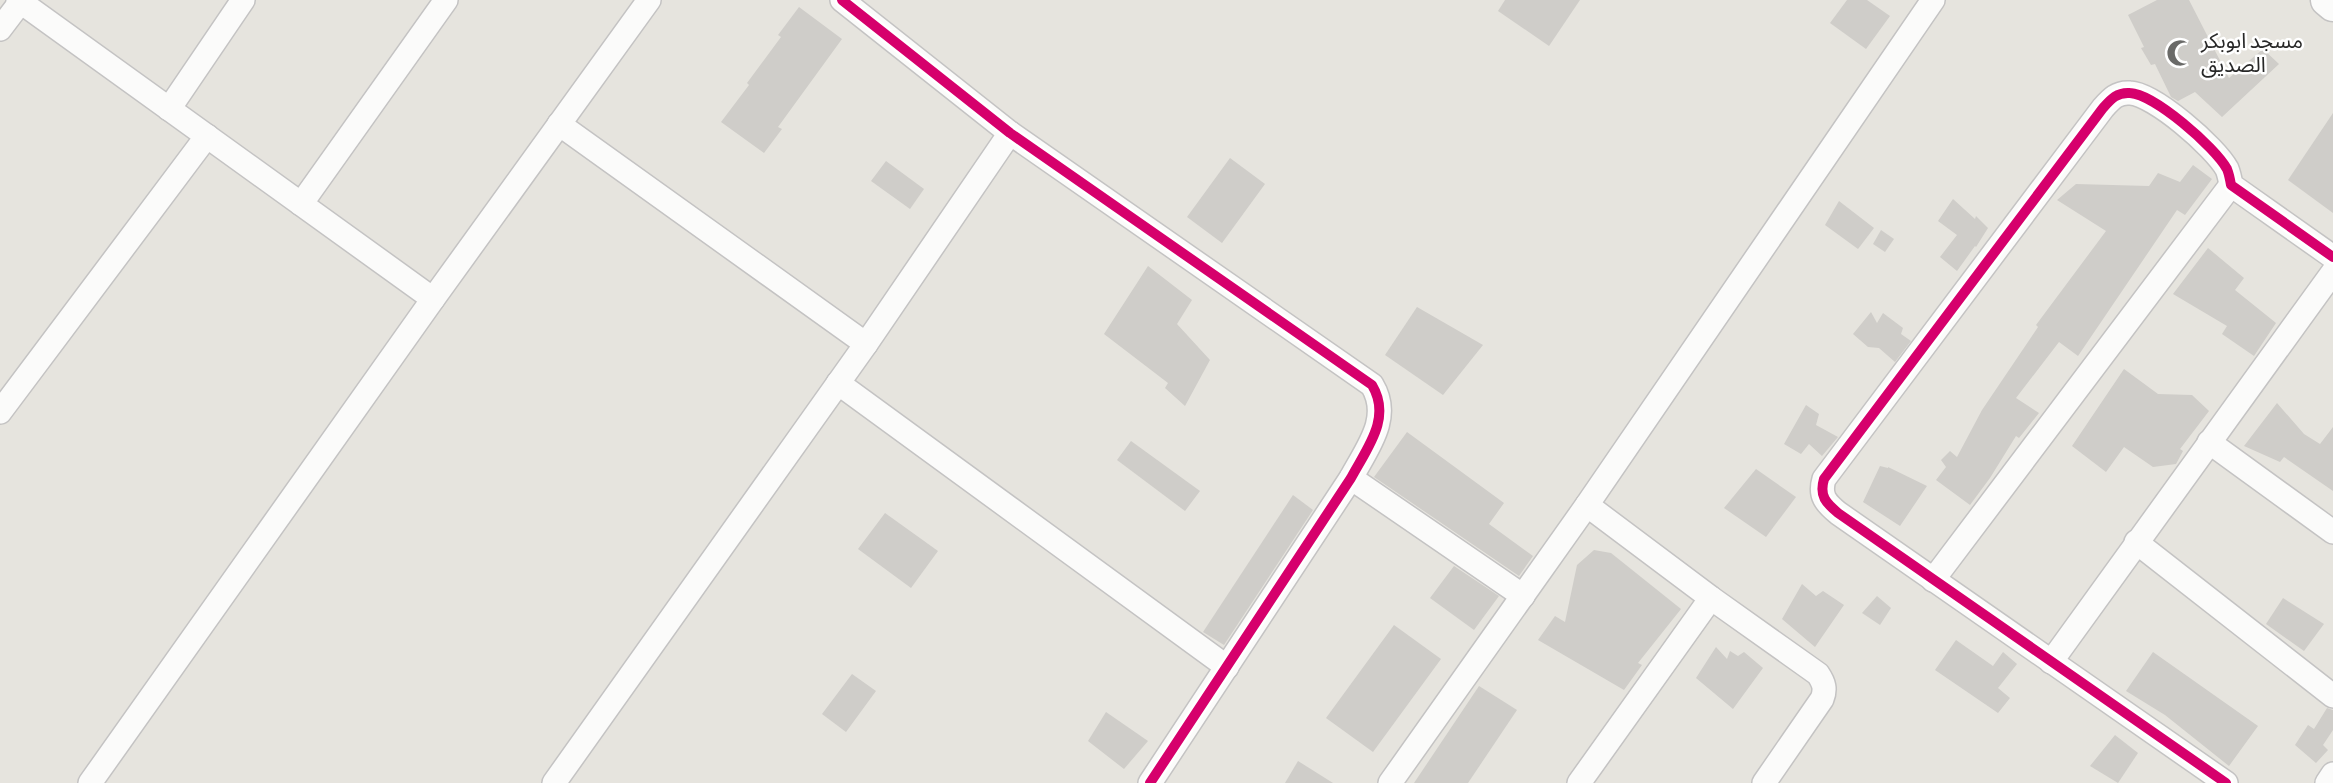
<svg xmlns="http://www.w3.org/2000/svg" width="2333" height="783" font-family="'Alegreya Sans','Noto Sans Arabic',sans-serif">
<style>
.building{fill:#cfcdc9}
.lines{fill:none;stroke-linecap:round;stroke-linejoin:round}
.minor-casing{stroke:#c4c3c3;stroke-width:26}
.secondary-casing{stroke:#c4c3c3;stroke-width:35}
.minor{stroke:#fbfbfa;stroke-width:23}
.secondary{stroke:#fbfbfa;stroke-width:32}
.cycleway-casing{stroke:#fff;stroke-width:15}
.cycleway{stroke:#d6006c;stroke-width:10}
.labels{text-anchor:middle;dominant-baseline:central;stroke-width:5;stroke-linejoin:round;paint-order:stroke}
.poi-label{font-size:21px;fill:#282828;stroke:#fff;text-anchor:start}
</style>
<rect width="100%" height="100%" fill="#e6e4de"/>
<g class="building">
<polygon points="1505,0 1580,0 1549,46 1498,11"/>
<polygon points="1847,0 1867,0 1890,16 1866,49 1830,23"/>
<polygon points="2157,0 2189,0 2229,78 2263,49 2279,64 2222,117 2195,92 2178,101 2171,97 2155,64 2151,65 2141,48 2144,47 2128,15"/>
<polygon points="799,7 842,39 778,127 782,129 764,153 721,122 749,85 747,83 781,37 778,35"/>
<polygon points="2333,113 2333,213 2288,180"/>
<polygon points="1230,158 1265,184 1222,243 1187,217"/>
<polygon points="886,161 924,189 910,209 871,181"/>
<polygon points="2193,165 2212,179 2185,215 2177,210 2078,356 2059,342 2016,398 2039,413 2019,438 2016,436 1990,478 1970,505 1936,480 1946,467 1941,460 1950,451 1957,457 1982,410 2038,327 2036,325 2106,231 2057,200 2076,184 2149,186 2158,173 2180,182"/>
<polygon points="1953,199 1975,219 1976,216 1988,228 1976,247 1975,246 1957,271 1940,257 1957,235 1938,221"/>
<polygon points="1839,201 1874,228 1858,249 1825,225"/>
<polygon points="1881,230 1894,239 1885,252 1873,244"/>
<polygon points="2208,248 2244,278 2235,290 2276,323 2254,356 2222,334 2227,326 2173,294"/>
<polygon points="1148,266 1192,300 1177,324 1210,360 1185,406 1165,388 1168,383 1104,334"/>
<polygon points="1417,307 1483,345 1443,395 1385,355"/>
<polygon points="1871,312 1877,323 1883,313 1903,328 1901,334 1911,341 1895,362 1879,348 1868,347 1853,334"/>
<polygon points="2124,369 2158,394 2192,395 2209,411 2180,449 2183,451 2176,464 2153,467 2124,447 2106,472 2072,446"/>
<polygon points="2277,403 2304,434 2320,444 2333,427 2333,491 2284,457 2280,462 2244,446"/>
<polygon points="1806,405 1819,414 1816,425 1838,437 1822,456 1809,444 1801,454 1784,444"/>
<polygon points="1407,432 1504,503 1489,524 1533,556 1519,576 1374,477"/>
<polygon points="1131,441 1200,491 1185,511 1117,460"/>
<polygon points="1880,466 1888,468 1888,467 1927,486 1900,526 1863,502"/>
<polygon points="1756,469 1796,497 1766,537 1724,508"/>
<polygon points="1293,495 1313,510 1224,645 1203,632"/>
<polygon points="885,513 938,551 911,588 858,549"/>
<polygon points="1594,550 1611,553 1681,609 1638,663 1642,665 1624,690 1538,640 1555,616 1565,622 1577,565"/>
<polygon points="1454,566 1499,596 1474,630 1430,598"/>
<polygon points="1802,584 1816,596 1823,591 1844,605 1815,647 1782,619"/>
<polygon points="1877,596 1891,608 1880,625 1862,613"/>
<polygon points="2283,598 2324,624 2304,651 2266,624"/>
<polygon points="1394,625 1441,659 1373,752 1326,718"/>
<polygon points="1956,640 1993,666 2003,652 2017,664 1998,688 2010,698 1998,713 1935,670"/>
<polygon points="1716,647 1727,659 1730,651 1738,656 1744,652 1763,668 1733,709 1696,678"/>
<polygon points="2153,652 2258,726 2229,766 2165,715 2126,691"/>
<polygon points="852,674 876,691 846,732 822,714"/>
<polygon points="1479,686 1517,710 1468,783 1414,783"/>
<polygon points="2327,708 2333,710 2333,730 2323,745 2328,750 2316,763 2295,745 2308,725 2314,729"/>
<polygon points="1106,712 1148,741 1124,769 1088,741"/>
<polygon points="2115,735 2138,753 2118,783 2090,766"/>
<polygon points="1298,761 1333,783 1285,783"/>
</g>
<g class="lines">
<defs>
<g id="minor">
<polyline points="18,0 433,299"/>
<path d="M 842,0 L 1010,133 L 1372,385 C 1392,418 1367,448 1351,478 L 1150,783"/>
<polyline points="0,29 22,0"/>
<polyline points="169,109 243,0"/>
<polyline points="559,124 866,344"/>
<polyline points="301,204 446,0"/>
<polyline points="838,383 1227,667"/>
<polyline points="0,412 207,136"/>
<polyline points="2209,442 2333,532"/>
<polyline points="1351,478 1523,596"/>
<path d="M 1587,505 L 1711,598 L 1818,674 C 1824,683 1826,689 1822,699 L 1764,783"/>
<polyline points="2136,542 2333,696"/>
<polyline points="1933,580 2231,185"/>
<polyline points="2051,662 2333,272"/>
<polyline points="90,783 433,299 649,0"/>
<polyline points="554,783 866,344 1010,133"/>
<polyline points="1390,783 1587,505 1933,0"/>
<polyline points="1579,783 1711,598"/>
<path d="M 2226,783 L 1838,513 C 1826,503 1819,496 1824,479 L 2103,108 C 2111,99 2117,92 2130,93 C 2154,94 2215,147 2227,169 C 2229,174 2230,179 2231,185 L 2333,257"/>
<polyline points="2327,783 2333,774"/>
</g>
<polyline id="secondary" points="2327,0 2333,5"/>
</defs>
<use href="#minor" class="minor-casing"/>
<use href="#secondary" class="secondary-casing"/>
<use href="#minor" class="minor"/>
<use href="#secondary" class="secondary"/>
<defs>
<g id="cycleway">
<path d="M 842,0 L 1010,133 L 1372,385 C 1392,418 1367,448 1351,478 L 1150,783"/>
<path d="M 2226,783 L 1838,513 C 1826,503 1819,496 1824,479 L 2103,108 C 2111,99 2117,92 2130,93 C 2154,94 2215,147 2227,169 C 2229,174 2230,179 2231,185 L 2333,257"/>
</g>
</defs>
<use href="#cycleway" class="cycleway-casing"/>
<use href="#cycleway" class="cycleway"/>
</g>
<defs>
<symbol id="mosque-bare" viewBox="-9 -9 18 18"><path d="M3.5-4.9A6 6 0 1 0 3.5 4.9A5 5 0 1 1 3.5-4.9Z" fill="#6a6a68" stroke="#fff" stroke-width="2.5" paint-order="stroke"/></symbol>
</defs>
<g fill-rule="evenodd">
<use href="#mosque-bare" x="2161" y="34" width="38" height="38"/>
</g>
<g class="labels">
<g class="poi-label">
<text x="2201" y="41">مسجد ابوبكر<tspan x="2201" dy="24">الصديق</tspan></text>
</g>
</g>
</svg>
